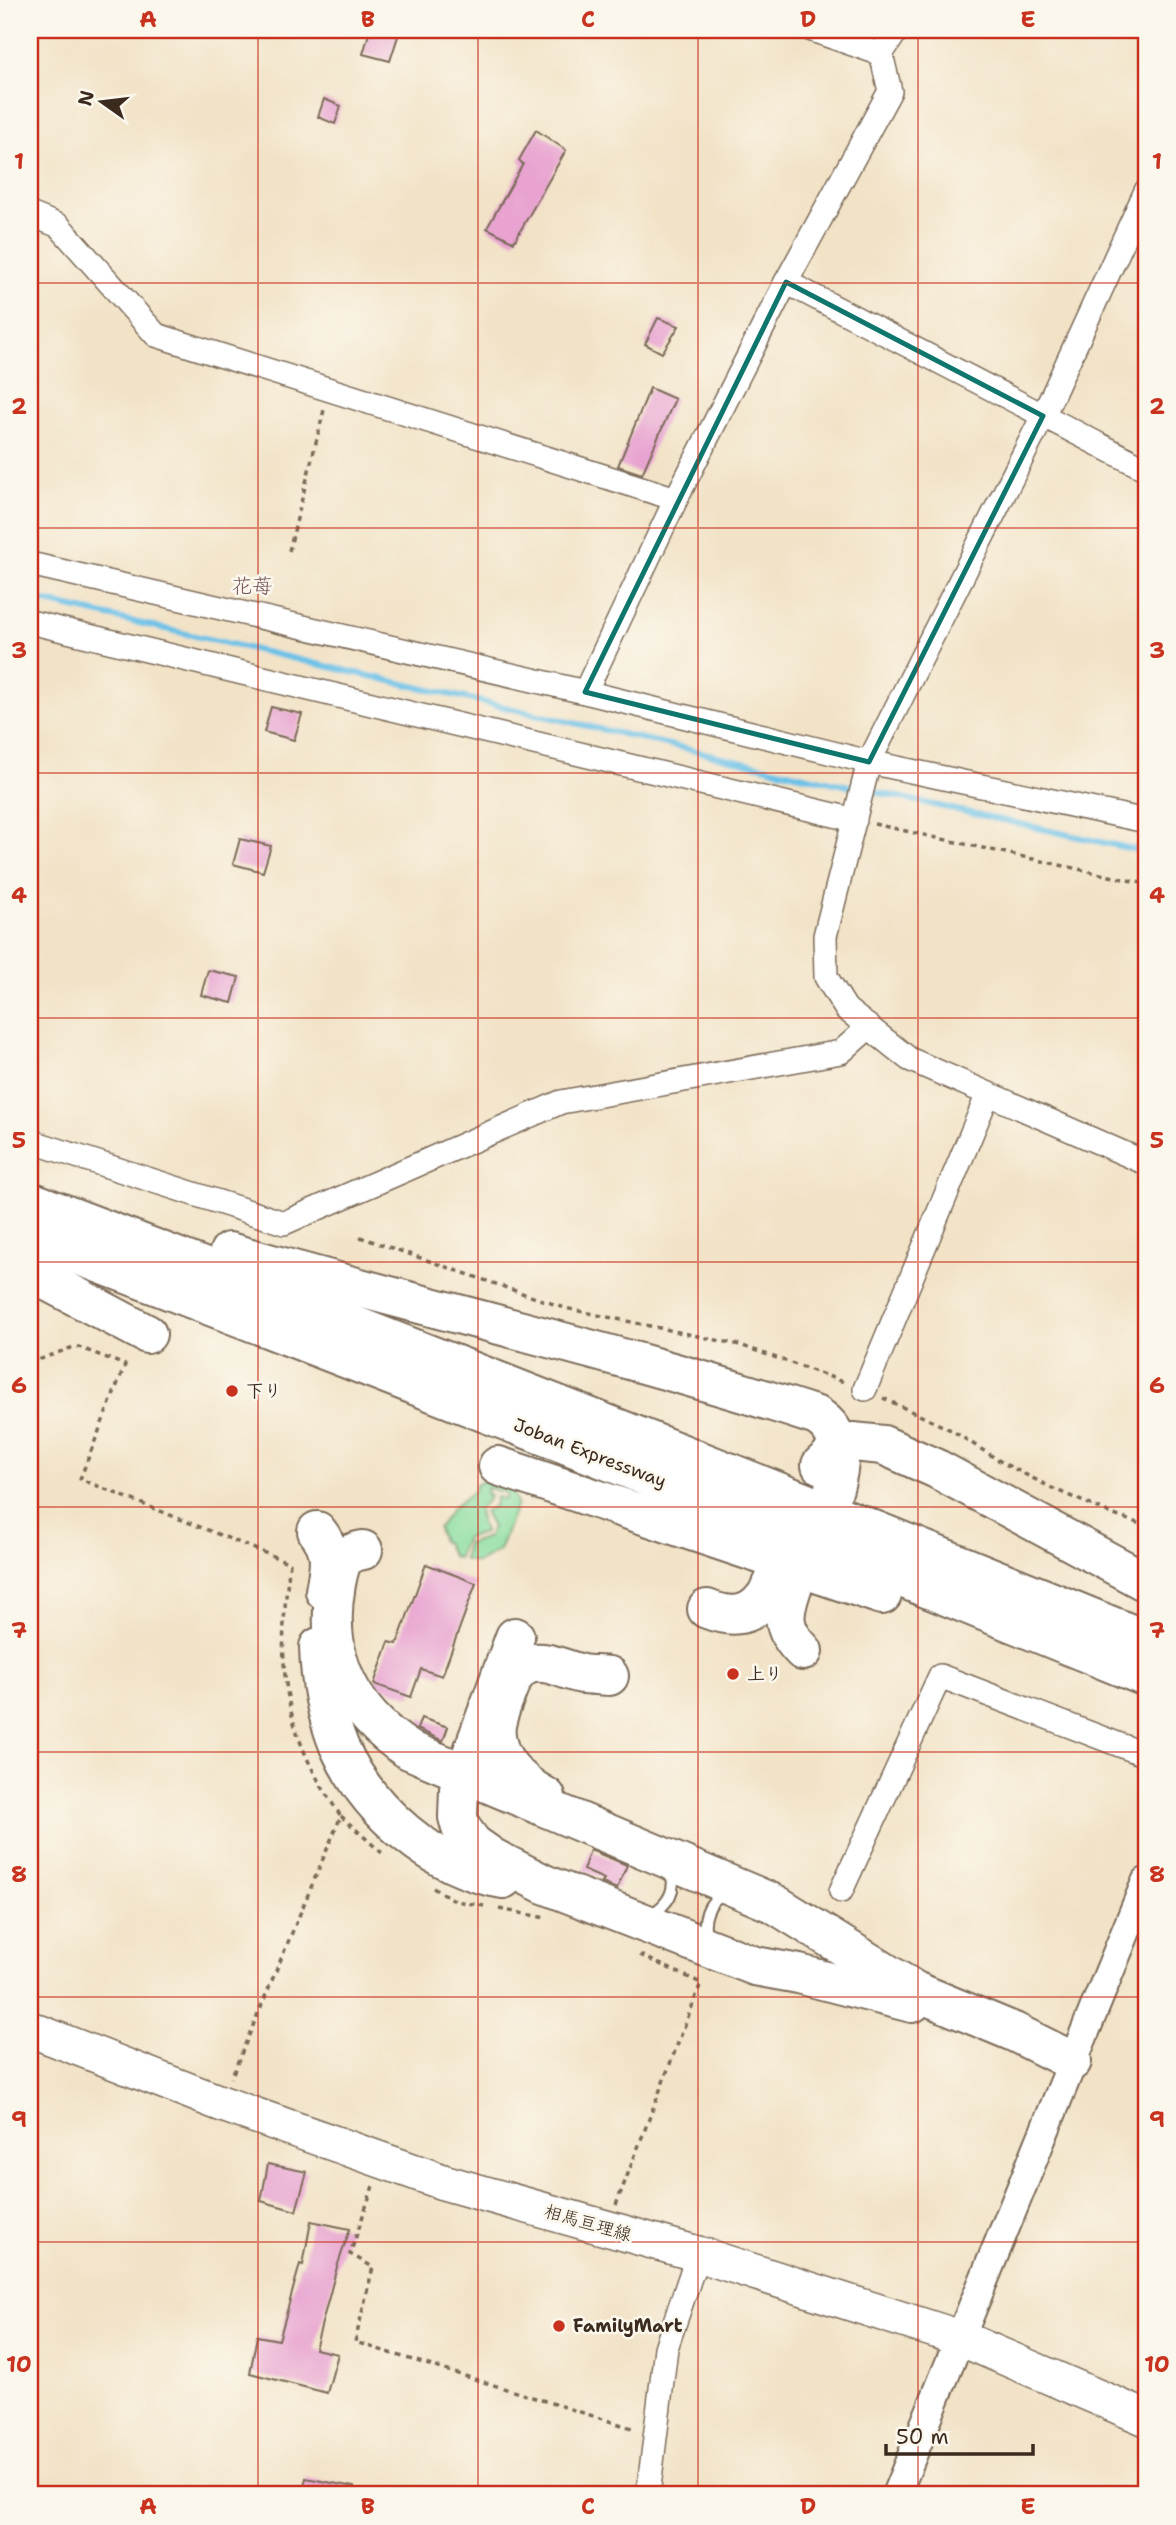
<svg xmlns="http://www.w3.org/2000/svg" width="1176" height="2525" font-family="'Shantell Sans','Klee One',sans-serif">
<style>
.green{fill:#88dd9f;stroke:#62845e;stroke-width:2}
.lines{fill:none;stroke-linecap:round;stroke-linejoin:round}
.stream{stroke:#6bc1e8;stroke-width:6}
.building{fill:#e8a3d0}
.service-casing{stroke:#7b6b59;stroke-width:14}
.minor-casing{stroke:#7b6b59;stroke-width:26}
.tertiary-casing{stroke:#7b6b59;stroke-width:32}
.primary-casing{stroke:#7b6b59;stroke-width:38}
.motorway-casing{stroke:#7b6b59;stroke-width:42}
.path{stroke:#7b6b59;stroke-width:3.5;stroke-dasharray:5 5;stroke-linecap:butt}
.service{stroke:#fff;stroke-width:10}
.minor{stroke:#fff;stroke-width:23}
.tertiary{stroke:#fff;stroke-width:28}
.primary{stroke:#fff;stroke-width:35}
.motorway{stroke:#fff;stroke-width:38}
.marked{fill:none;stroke:#0f766e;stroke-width:5;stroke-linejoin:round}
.grid{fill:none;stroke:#c8321e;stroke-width:2;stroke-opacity:0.55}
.poi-dot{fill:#c8321e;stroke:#fbf7ec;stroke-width:2.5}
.labels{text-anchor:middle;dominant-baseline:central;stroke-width:5;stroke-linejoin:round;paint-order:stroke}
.poi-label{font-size:18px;font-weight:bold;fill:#3b2a1e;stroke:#fbf7ec;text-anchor:start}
.street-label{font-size:18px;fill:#3b2a1e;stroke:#fbf7ec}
.quarter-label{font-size:21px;fill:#78545c;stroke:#fbf7ec}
.neatline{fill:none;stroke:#c8321e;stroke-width:2.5}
.grid-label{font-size:23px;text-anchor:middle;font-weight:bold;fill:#c8321e}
</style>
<rect width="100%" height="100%" fill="#fbf7ec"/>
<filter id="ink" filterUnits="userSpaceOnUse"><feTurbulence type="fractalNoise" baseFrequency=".0143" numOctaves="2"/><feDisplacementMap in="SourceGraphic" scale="14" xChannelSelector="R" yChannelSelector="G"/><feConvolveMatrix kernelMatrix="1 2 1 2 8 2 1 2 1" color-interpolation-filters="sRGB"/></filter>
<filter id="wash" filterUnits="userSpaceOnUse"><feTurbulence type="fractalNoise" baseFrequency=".00686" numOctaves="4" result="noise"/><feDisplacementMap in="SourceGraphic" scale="28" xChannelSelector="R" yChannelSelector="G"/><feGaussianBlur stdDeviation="1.57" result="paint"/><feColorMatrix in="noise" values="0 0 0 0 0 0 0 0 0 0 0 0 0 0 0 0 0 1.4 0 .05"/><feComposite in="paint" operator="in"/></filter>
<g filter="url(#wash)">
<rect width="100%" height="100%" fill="#f2e3c7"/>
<path class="green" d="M 483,1481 L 491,1481 L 511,1489 L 517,1504 L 499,1550 L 477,1563 L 463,1559 L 467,1544 L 488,1537 L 492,1527 L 484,1512 L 494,1506 L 496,1497 L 505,1499 L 506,1493 L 487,1488 L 486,1494 L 490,1495 C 488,1503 483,1503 479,1509 C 476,1515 484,1526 484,1533 L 466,1538 L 457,1558 L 452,1556 L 445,1542 L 442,1542 L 438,1528 L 453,1508 L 475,1490 L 474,1486 Z"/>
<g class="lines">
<g class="stream">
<polyline points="30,598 857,788"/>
<polyline points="867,790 1146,852"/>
</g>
</g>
<g id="blocks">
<g class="building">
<polygon points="370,30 400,30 390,61 363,54"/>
<polygon points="324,99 341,106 335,124 318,117"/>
<polygon points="536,130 566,150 514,242 487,228 523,164 519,160"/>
<polygon points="658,318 679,326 662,353 645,344"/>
<polygon points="650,388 675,399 642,474 618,466"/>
<polygon points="271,707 302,714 294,740 264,732"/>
<polygon points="240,839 271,846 263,872 233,864"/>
<polygon points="208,970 239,977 232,1003 201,995"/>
<polygon points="426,1564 476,1583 442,1676 421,1669 411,1697 374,1684 389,1642 397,1644"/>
<polygon points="421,1718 448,1727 443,1741 417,1729"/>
<polygon points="590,1850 627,1865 617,1889 602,1883 604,1879 583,1870"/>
<polygon points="268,2164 307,2172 296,2211 261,2201"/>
<polygon points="311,2221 350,2229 337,2267 315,2349 338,2354 327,2393 250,2373 257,2336 279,2340 300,2264 303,2265"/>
<polygon points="306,2478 354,2487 353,2495 302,2495"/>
</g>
</g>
</g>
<g filter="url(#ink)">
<use href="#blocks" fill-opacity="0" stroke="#7b6b59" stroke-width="2"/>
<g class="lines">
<defs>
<g id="service">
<path d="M 650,1915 C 668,1905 678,1890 670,1869"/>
<path d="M 707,1937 C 701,1921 708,1900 725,1893"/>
</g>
<g id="minor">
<polyline points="812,30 881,54 897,30"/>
<polyline points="1146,191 1043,416 869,762 825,936 826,977 846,1009 909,1059 1146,1163"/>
<polyline points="30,214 59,226 156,335 676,499"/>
<polyline points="786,282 1146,469"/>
<polyline points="30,564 585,692 869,762 1146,821"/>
<polyline points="30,622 855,820"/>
<polyline points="585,692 676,499 786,282 890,91 881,54"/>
<polyline points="30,1141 284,1223 561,1102 841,1052 869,1027"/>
<polyline points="865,1389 988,1094"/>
<polyline points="841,1891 940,1676 1146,1755"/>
<polyline points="648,2495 666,2348 698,2254"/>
</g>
<polyline id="tertiary" points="896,2495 1146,1882"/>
<polyline id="primary" points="30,2029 220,2103 443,2182 698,2254 960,2338 1146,2418"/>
<g id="motorway">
<path d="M 30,1201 C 404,1343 776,1489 1146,1640"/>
<path d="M 30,1237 C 404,1379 776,1526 1146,1677"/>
<path d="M 229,1252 C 424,1308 624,1353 817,1416 C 844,1433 842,1460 834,1488"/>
<polyline points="30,1272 147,1334"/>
<polyline points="821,1465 840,1448 853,1442 883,1445 937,1469 1146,1582"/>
<polyline points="498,1466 882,1595"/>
<path d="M 317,1531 C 334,1551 329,1567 325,1591"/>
<path d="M 363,1550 C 341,1554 340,1564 336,1584 C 323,1656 349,1711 409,1750 L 775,1904 L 915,1991 L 1014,2032 L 1072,2061"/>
<path d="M 793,1585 C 783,1614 780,1628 803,1651"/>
<path d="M 707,1609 C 743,1623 761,1611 776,1577"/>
<polyline points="515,1637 459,1789 458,1817 461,1828 473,1844 493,1858 544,1884 755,1966 799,1974 912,2003"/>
<path d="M 319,1647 C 320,1681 326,1714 339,1746 C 367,1810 433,1868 503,1879"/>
<path d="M 546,1797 C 520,1783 492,1757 496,1725 C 498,1714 502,1704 506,1694 C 510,1682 516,1669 529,1664 C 547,1659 564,1670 582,1674 C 590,1675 600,1675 609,1676"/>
</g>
</defs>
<use href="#service" class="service-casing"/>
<use href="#minor" class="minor-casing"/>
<use href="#tertiary" class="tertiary-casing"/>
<use href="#primary" class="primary-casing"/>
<use href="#motorway" class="motorway-casing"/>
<g class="path">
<polyline points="289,551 324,410"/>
<polyline points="874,824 1146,884"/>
<polyline points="360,1237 565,1308 740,1345 847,1383"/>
<path d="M 30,1363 L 76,1346 L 125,1365 L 80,1479 L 290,1563 C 276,1663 281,1732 341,1816 L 231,2078"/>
<polyline points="883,1398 951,1430 1003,1463 1052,1488 1111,1514 1146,1526"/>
<polyline points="341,1816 383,1854"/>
<polyline points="433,1888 456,1901 484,1906"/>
<polyline points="499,1909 546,1918"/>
<polyline points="373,2186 350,2254 373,2267 355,2342 635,2429"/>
<polyline points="616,2205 701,1983 638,1954"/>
</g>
<use href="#service" class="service"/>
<use href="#minor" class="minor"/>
<use href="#tertiary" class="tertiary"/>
<use href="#primary" class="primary"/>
<use href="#motorway" class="motorway"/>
</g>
</g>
<path class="marked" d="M 786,282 L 1043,416 L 869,762 L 585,692 Z"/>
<path class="grid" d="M 258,30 L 258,2495M 478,30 L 478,2495M 698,30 L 698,2495M 918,30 L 918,2495M 30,283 L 1146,283M 30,528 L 1146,528M 30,773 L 1146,773M 30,1018 L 1146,1018M 30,1262 L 1146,1262M 30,1507 L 1146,1507M 30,1752 L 1146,1752M 30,1997 L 1146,1997M 30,2242 L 1146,2242"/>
<g class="poi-dot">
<circle cx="232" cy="1391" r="7"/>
<circle cx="733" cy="1674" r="7"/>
<circle cx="559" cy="2326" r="7"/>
</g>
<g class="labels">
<g class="poi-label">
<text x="246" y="1391">下り</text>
<text x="747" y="1674">上り</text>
<text x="573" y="2326">FamilyMart</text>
</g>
<g class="street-label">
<text transform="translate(590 1453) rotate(21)">Joban Expressway</text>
<text transform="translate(588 2223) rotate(16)">相馬亘理線</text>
</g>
<g class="quarter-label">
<text x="252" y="586">花苺</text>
</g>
</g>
<rect width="1176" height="2525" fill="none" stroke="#fbf7ec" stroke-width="77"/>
<g transform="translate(102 102) rotate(284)" stroke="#fbf7ec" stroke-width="5" paint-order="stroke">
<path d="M0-5L12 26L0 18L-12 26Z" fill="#3b2a1e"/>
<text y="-10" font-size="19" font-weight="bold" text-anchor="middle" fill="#3b2a1e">N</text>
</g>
<path d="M886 2444v10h147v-10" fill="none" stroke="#3b2a1e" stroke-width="3.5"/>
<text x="896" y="2444" font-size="21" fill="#3b2a1e" stroke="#fbf7ec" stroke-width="5" paint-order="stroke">50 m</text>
<rect x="38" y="38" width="1100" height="2448" class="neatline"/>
<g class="grid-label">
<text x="148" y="27">A</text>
<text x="368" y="27">B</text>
<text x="588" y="27">C</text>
<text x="808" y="27">D</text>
<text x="1028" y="27">E</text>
<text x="19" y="169">1</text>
<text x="1157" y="169">1</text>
<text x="19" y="414">2</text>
<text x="1157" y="414">2</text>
<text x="19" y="658">3</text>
<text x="1157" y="658">3</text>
<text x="19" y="903">4</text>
<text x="1157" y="903">4</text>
<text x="19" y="1148">5</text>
<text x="1157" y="1148">5</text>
<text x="19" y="1393">6</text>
<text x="1157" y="1393">6</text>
<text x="19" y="1638">7</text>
<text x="1157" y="1638">7</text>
<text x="19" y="1882">8</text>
<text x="1157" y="1882">8</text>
<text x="19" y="2127">9</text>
<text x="1157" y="2127">9</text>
<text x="19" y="2372">10</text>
<text x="1157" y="2372">10</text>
<text x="148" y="2514">A</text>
<text x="368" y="2514">B</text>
<text x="588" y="2514">C</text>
<text x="808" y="2514">D</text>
<text x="1028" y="2514">E</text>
</g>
</svg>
